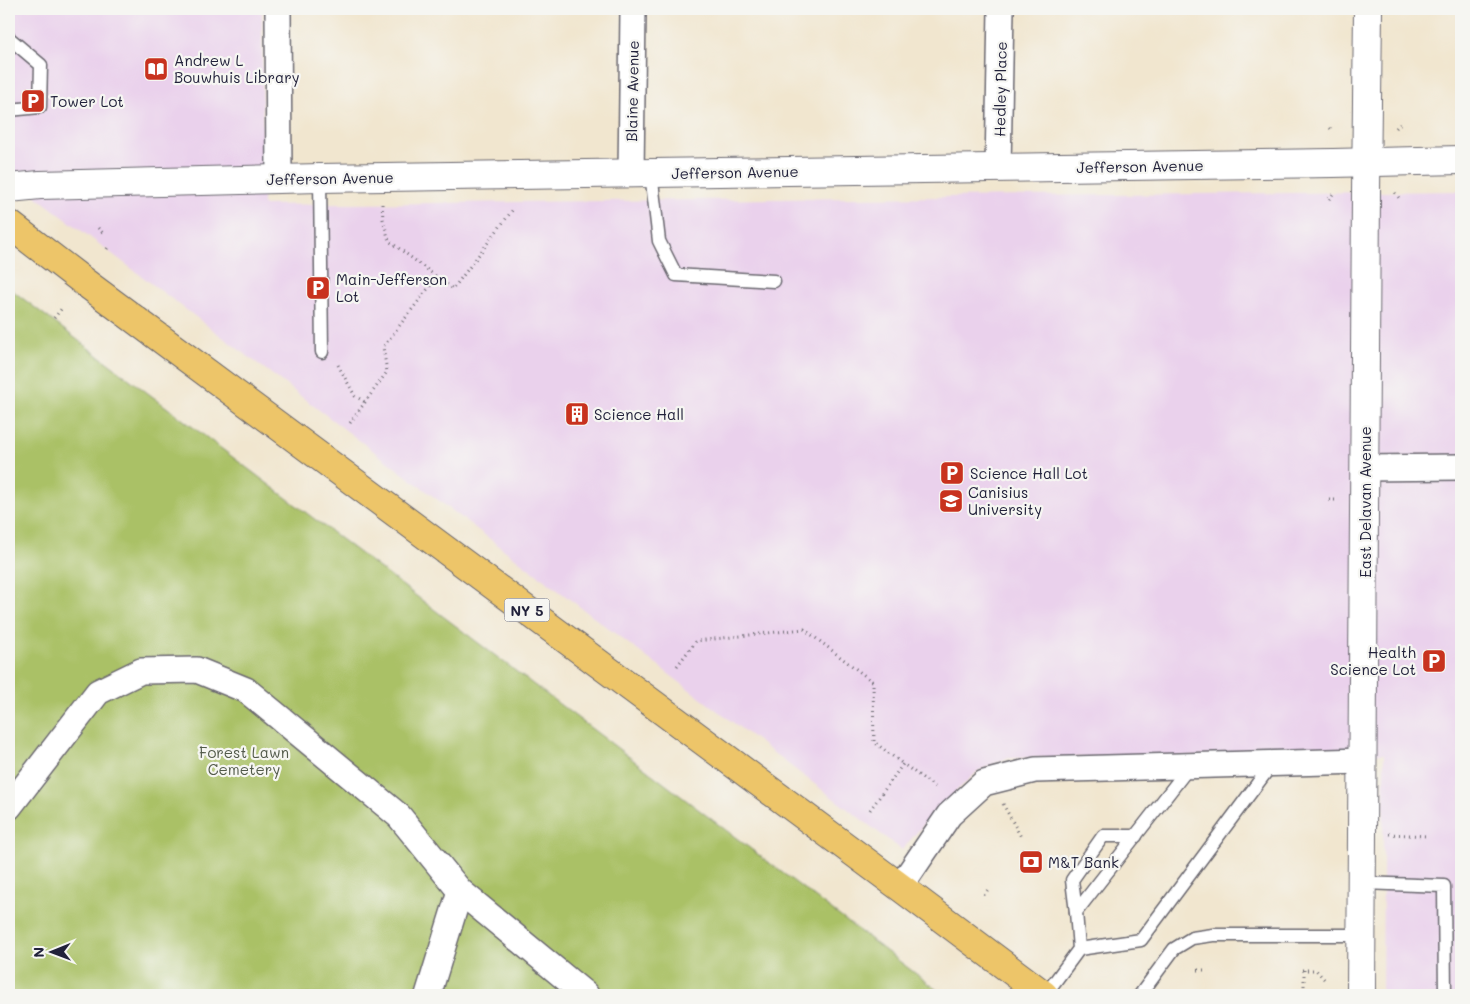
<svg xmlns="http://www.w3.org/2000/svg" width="1470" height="1004" font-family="Mali,sans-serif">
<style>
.built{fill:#ead1ec}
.green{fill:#aac166;stroke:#667250}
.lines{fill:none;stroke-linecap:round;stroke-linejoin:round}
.service-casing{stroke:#6a676f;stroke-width:15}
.minor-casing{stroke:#6a676f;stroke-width:28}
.tertiary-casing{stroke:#6a676f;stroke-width:30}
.primary-casing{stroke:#6a676f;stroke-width:30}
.path{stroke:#6a676f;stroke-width:3;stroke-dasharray:1 4;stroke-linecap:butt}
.service{stroke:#fff;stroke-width:12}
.minor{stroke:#fff;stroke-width:25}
.tertiary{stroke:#fff;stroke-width:28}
.primary{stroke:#edc569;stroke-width:28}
.labels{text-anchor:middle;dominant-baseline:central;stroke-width:4.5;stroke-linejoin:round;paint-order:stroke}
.shield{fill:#f6f6f2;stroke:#626272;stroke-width:1}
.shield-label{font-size:14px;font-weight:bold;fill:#22223b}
.poi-label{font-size:15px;fill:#22223b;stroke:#f6f6f2;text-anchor:start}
.street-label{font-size:15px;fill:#22223b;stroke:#f6f6f2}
.park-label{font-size:15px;fill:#525a4a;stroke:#f6f6f2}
</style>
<rect width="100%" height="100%" fill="#f6f6f2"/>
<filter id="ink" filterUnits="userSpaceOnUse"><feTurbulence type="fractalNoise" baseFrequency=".02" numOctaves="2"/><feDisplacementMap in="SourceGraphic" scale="10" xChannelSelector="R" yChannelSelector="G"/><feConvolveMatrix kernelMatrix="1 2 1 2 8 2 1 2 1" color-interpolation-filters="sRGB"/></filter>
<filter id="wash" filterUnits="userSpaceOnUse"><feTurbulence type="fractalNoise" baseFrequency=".0096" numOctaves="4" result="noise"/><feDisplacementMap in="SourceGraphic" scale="20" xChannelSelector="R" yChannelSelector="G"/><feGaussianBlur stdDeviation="1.12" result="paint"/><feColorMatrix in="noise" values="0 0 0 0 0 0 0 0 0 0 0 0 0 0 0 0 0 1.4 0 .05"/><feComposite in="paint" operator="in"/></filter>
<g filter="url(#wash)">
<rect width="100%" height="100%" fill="#f1e6cf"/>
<polygon class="built" points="9,9 262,9 263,205 1461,191 1461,995 1382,995 1384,754 1007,758 978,771 934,812 902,850 9,176"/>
<polygon class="green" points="9,288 944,995 9,995"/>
</g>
<g filter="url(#ink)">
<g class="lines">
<defs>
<g id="service">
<polyline points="9,38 41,65 40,107 9,110"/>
<polyline points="651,173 659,241 676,275 774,281"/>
<polyline points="320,178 322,352"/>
<polyline points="1363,883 1444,886 1445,995"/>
<polyline points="1076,912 1072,880 1103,836 1136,836"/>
<polyline points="1079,949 1141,940 1272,764"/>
<polyline points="1045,995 1079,949 1076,912 1190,766"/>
<polyline points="1140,995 1174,949 1192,938 1213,935 1362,935"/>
</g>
<g id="minor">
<polyline points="278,9 279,179"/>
<polyline points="998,168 1001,9"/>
<polyline points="631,174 633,9"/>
<polyline points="1365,468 1461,467"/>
<polyline points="9,807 98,692 141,671 197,670 246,690 399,816 460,891 586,995"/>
<polyline points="900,887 949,815 984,783 1035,770 1363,761"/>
<polyline points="428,995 460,891"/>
</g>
<g id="tertiary">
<polyline points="9,188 40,185 320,178 1333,163 1461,160"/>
<polyline points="1361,995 1366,193 1368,9"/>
</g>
<polyline id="primary" points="9,224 83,281 900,887 1044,995"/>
</defs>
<use href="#service" class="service-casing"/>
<use href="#minor" class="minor-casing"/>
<use href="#tertiary" class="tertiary-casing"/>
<use href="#primary" class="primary-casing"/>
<g class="path">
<polyline points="1330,128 1333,131"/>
<polyline points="1396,128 1400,124"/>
<polyline points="1395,193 1399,198"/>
<polyline points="1329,199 1333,194"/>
<polyline points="382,204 383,219 389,241 453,289 514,208"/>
<polyline points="98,228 103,233"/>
<polyline points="107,249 109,246"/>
<polyline points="54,318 62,308"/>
<polyline points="338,365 355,396 365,402"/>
<polyline points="350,423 387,372 383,347 437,277"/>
<polyline points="1329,500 1336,500"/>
<polyline points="677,666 696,641 804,629 873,682 874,742 903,764"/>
<polyline points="1003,804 1021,837"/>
<polyline points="870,810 903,764 938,789"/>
<polyline points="1389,834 1427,836"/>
<polyline points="1458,837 1461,837"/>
<polyline points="984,895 989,888"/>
<polyline points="1198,970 1207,970"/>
<polyline points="1302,970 1316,970 1325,980"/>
<polyline points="1304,970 1304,995"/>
</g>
<use href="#service" class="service"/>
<use href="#minor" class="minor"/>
<use href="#tertiary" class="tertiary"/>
<use href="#primary" class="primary"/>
</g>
</g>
<defs>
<symbol id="library-square" viewBox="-11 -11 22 22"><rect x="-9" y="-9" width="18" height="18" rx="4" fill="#c8321e" stroke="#f6f6f2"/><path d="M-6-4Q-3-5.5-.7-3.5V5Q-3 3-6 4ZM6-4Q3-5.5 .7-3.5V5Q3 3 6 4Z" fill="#fff"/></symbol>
<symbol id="parking-square" viewBox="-11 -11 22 22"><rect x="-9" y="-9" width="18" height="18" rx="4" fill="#c8321e" stroke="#f6f6f2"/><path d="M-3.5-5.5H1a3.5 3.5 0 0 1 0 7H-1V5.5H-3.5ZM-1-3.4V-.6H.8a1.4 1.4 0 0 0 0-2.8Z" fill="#fff"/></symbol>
<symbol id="building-square" viewBox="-11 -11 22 22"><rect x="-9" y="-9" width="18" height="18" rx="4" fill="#c8321e" stroke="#f6f6f2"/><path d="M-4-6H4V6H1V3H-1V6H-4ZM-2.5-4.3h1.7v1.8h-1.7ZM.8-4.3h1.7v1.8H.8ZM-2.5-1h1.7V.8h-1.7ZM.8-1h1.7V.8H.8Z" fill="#fff"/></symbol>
<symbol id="university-square" viewBox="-11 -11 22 22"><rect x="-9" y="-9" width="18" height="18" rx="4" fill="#c8321e" stroke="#f6f6f2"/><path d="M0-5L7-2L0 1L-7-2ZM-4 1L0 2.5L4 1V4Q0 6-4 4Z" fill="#fff"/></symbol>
<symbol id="bank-square" viewBox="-11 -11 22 22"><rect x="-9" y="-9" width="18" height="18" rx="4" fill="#c8321e" stroke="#f6f6f2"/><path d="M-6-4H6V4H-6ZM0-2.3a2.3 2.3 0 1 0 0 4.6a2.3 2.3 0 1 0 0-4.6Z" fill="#fff"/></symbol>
</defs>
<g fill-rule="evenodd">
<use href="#library-square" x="142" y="55" width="28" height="28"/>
<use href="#parking-square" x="19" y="87" width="28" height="28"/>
<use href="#parking-square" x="304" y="274" width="28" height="28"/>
<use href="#building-square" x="563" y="400" width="28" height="28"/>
<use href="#parking-square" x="938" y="459" width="28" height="28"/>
<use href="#university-square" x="937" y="487" width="28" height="28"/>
<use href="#parking-square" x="1420" y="647" width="28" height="28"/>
<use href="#bank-square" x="1017" y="848" width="28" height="28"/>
</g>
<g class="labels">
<rect class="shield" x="504.5" y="598.5" width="45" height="23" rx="4"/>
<g class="shield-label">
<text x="527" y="610">NY 5</text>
</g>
<g class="poi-label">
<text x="174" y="60">Andrew L<tspan x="174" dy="17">Bouwhuis Library</tspan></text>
<text x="50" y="101">Tower Lot</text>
<text x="336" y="279">Main-Jefferson<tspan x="336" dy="17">Lot</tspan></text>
<text x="594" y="414">Science Hall</text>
<text x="970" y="473">Science Hall Lot</text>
<text x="968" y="492">Canisius<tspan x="968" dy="17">University</tspan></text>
<text x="1416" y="652" text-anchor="end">Health<tspan x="1416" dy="17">Science Lot</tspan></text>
<text x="1048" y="862">M&amp;T Bank</text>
</g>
<g class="street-label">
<text transform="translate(1000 89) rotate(-89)">Hedley Place</text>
<text transform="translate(632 91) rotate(-89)">Blaine Avenue</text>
<text transform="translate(1140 166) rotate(-1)">Jefferson Avenue</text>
<text transform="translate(735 172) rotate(-1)">Jefferson Avenue</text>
<text transform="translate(330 178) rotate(-1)">Jefferson Avenue</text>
<text transform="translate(1365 502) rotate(-90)">East Delavan Avenue</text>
</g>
<g class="park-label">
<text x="244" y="752">Forest Lawn<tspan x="244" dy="17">Cemetery</tspan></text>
</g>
</g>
<rect width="1470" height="1004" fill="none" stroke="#f6f6f2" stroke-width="30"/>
<g transform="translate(52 952) rotate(269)" stroke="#f6f6f2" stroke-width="4" paint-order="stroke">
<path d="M0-4L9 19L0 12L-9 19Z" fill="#22223b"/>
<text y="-8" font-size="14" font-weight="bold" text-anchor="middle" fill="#22223b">N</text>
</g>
</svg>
